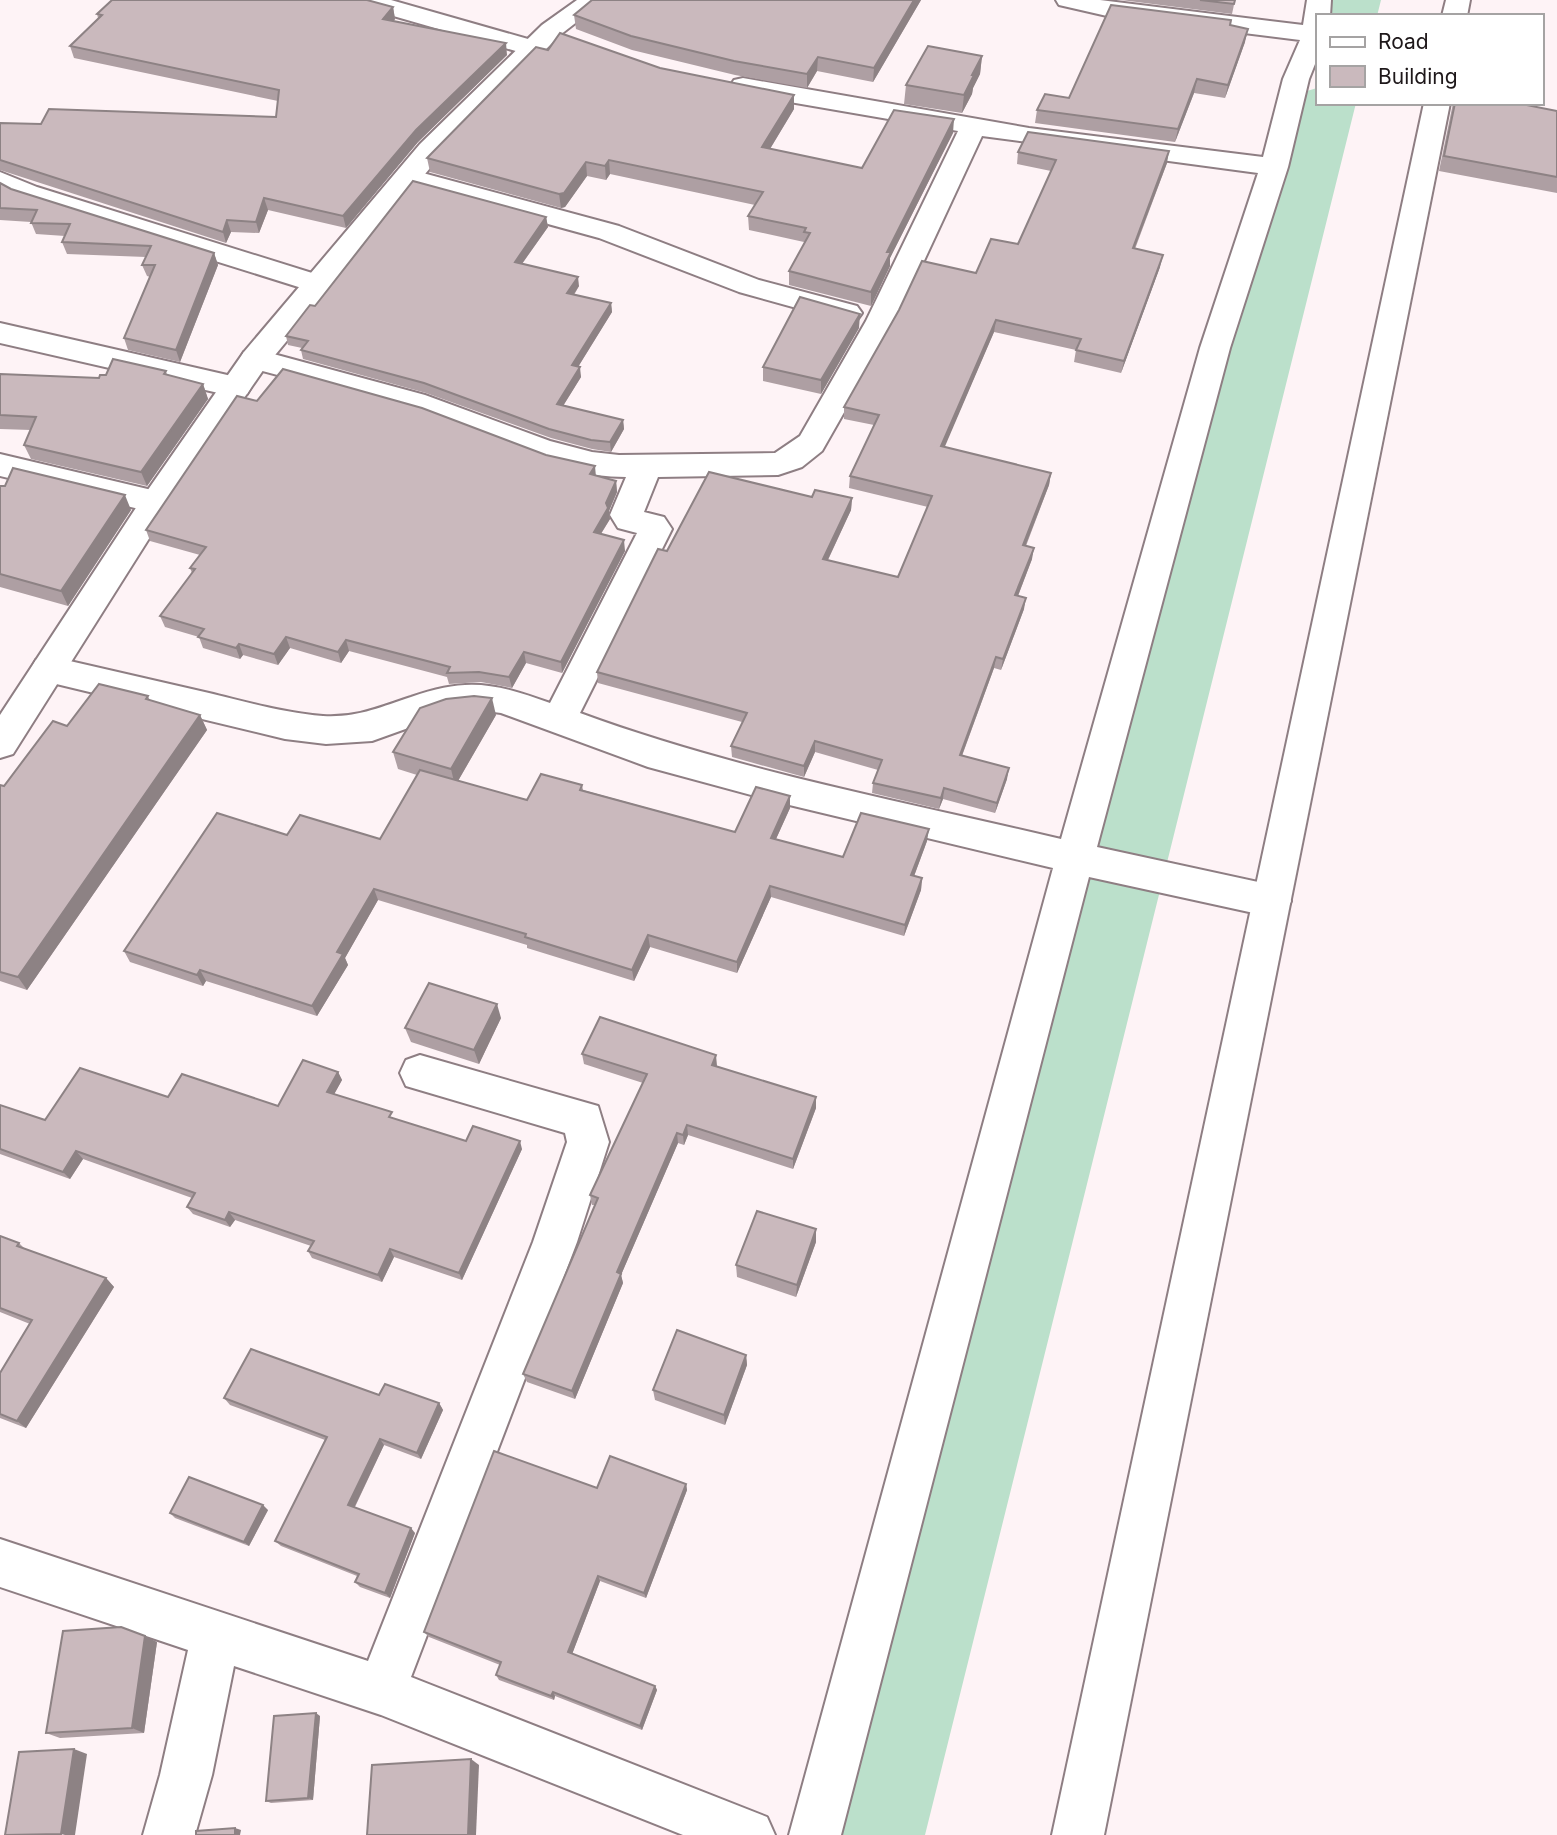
<svg xmlns="http://www.w3.org/2000/svg" width="1557" height="1835" font-family="Inter,sans-serif">
<style>
.lines{fill:none;stroke-linecap:round;stroke-linejoin:round}
.river{fill:#bbe0cb;fill-rule:evenodd}
.minor-casing{stroke:#8e7e83;stroke-width:4}
.tertiary-casing{stroke:#8e7e83;stroke-width:4}
.minor{fill:#fff;fill-rule:evenodd}
.tertiary{fill:#fff;fill-rule:evenodd}
.wall{fill:#ae9fa3}
.shaded-wall{fill:#8d8284}
.building{fill:#cab9bd;stroke:#8d8284;stroke-width:2}
</style>
<rect width="100%" height="100%" fill="#fef3f6"/>
<g class="lines">
<g class="river">
<polygon points="1327,0 1381,0 1377,16 1323,16"/>
<polygon points="1317,88 1317,103 1356,103 925,1835 811,1835 1298,103 1307,91"/>
</g>
<defs>
<g id="minor">
<polygon points="352,0 391,0 542,43 546,48 542,53 533,56 355,5"/>
<path d="M 1056,0 L 1100,0 L 1303,25 L 1307,0 L 1331,0 L 1330,16 L 1317,16 L 1317,59 L 1309,79 L 1288,167 L 1230,348 L 1097,847 L 1272,885 L 1286,890 L 1291,901 L 1286,912 L 1272,917 L 1089,877 L 841,1835 L 789,1835 L 1053,868 L 781,803 L 648,767 L 501,713 L 478,710 L 450,713 L 372,741 L 326,744 L 285,739 L 48,682 L 36,678 L 31,669 L 36,660 L 48,656 C 102,668 155,681 209,693 C 247,702 284,713 323,716 C 357,718 380,707 411,697 C 467,677 495,683 550,703 L 637,533 L 618,528 L 610,515 L 626,477 C 556,477 489,440 425,417 C 366,397 305,383 244,366 L 240,359 L 244,352 L 255,349 L 425,395 L 550,441 L 592,452 L 619,455 L 775,453 L 800,436 L 866,321 L 958,131 L 743,94 L 734,92 L 730,86 L 734,80 L 743,78 L 1029,128 L 1263,157 L 1283,79 L 1300,40 L 1107,16 L 1059,5 ZM 982,136 L 1258,173 L 1200,348 L 1061,839 C 900,801 735,770 580,713 L 672,529 L 664,517 L 644,512 L 658,477 L 778,475 L 802,467 L 822,451 L 896,321 Z"/>
<polygon points="408,169 619,226 759,280 857,306 862,313 857,320 847,322 739,292 599,238 398,183 394,177 398,171"/>
<polygon points="0,172 37,187 328,278 333,284 328,290 318,293 308,290 17,199 0,191"/>
<polygon points="0,323 236,377 247,380 251,387 247,394 236,397 0,343"/>
<polygon points="0,454 156,491 167,494 172,502 167,510 156,513 0,476"/>
<polygon points="420,1055 598,1106 609,1142 577,1242 411,1677 767,1817 775,1835 683,1835 381,1715 234,1666 212,1775 195,1835 143,1835 160,1775 188,1650 0,1587 0,1539 368,1661 533,1242 567,1142 565,1133 406,1086 400,1073 406,1060"/>
</g>
<g id="tertiary">
<polygon points="577,0 605,0 560,35 440,156 266,366 167,510 13,754 0,758 0,715 145,494 244,352 420,144 542,25"/>
<polygon points="1446,0 1470,0 1467,16 1442,16"/>
<polygon points="1424,103 1450,103 1104,1835 1052,1835"/>
</g>
</defs>
<use href="#minor" class="minor-casing"/>
<use href="#tertiary" class="tertiary-casing"/>
<use href="#minor" class="minor"/>
<use href="#tertiary" class="tertiary"/>
</g>
<g class="wall">
<polygon points="592,0 921,0 873,82 817,71 807,88 735,75 632,50 576,29 574,15"/>
<polygon points="1121,0 1235,0 1232,14"/>
<polygon points="393,7 395,19 394,21 507,55 418,142 346,228 268,210 259,233 231,232 226,243 0,170 0,123 41,124 276,117 278,101 74,58 70,46 98,18 97,14"/>
<polygon points="1230,25 1245,42 1225,98 1194,93 1175,142 1035,123 1037,110 1069,98"/>
<polygon points="982,56 980,74 973,88 972,94 962,113 904,104 906,85"/>
<polygon points="660,68 794,109 770,149 862,168 953,133 890,258 890,266 871,306 789,285 789,271 804,244 804,242 749,230 748,216 755,205 610,174 606,180 587,176 565,207 561,208 430,172 427,158"/>
<polygon points="1453,103 1516,103 1557,111 1557,193 1439,171"/>
<polygon points="1018,152 1167,163 1135,249 1160,267 1121,373 1074,362 1076,350 994,332 944,447 1051,473 1049,485 1026,546 1032,559 1018,596 1024,609 1001,670 994,668 962,756 1007,779 995,813 943,799 939,809 872,793 873,783 878,770 815,752 804,777 732,757 731,746 742,722 598,683 597,672 667,551 812,497 852,498 851,510 828,560 898,577 928,507 849,488 850,476 874,425 844,419 844,407 976,273 1018,244 1051,171 1017,164"/>
<polygon points="0,183 11,189 214,253 218,265 180,362 128,350 124,338 150,277 147,276 142,265 146,257 67,254 62,242 65,236 36,234 31,222 0,220"/>
<polygon points="546,217 548,227 522,264 579,286 574,295 611,303 612,312 578,367 581,377 563,406 623,420 624,429 611,452 592,449 551,438 426,393 303,359 301,350 302,348 288,345 286,336 315,306"/>
<polygon points="859,328 821,394 763,381 763,367"/>
<polygon points="166,371 167,375 203,384 208,399 147,486 31,459 24,445 31,430 0,429 0,374 99,378 106,375"/>
<polygon points="257,401 616,481 617,492 609,511 610,519 601,534 625,551 562,673 526,663 512,688 481,682 449,684 447,677 349,651 341,663 290,648 278,665 243,655 240,659 203,648 199,637 165,627 160,616 192,573 190,568 200,555 150,541 146,530"/>
<polygon points="0,486 131,510 68,606 0,587"/>
<polygon points="148,696 150,701 200,715 207,730 27,990 0,981 0,785 4,786 67,726"/>
<polygon points="496,715 458,781 527,800 582,785 583,790 735,832 790,796 790,808 776,839 843,857 927,841 914,876 922,878 921,890 904,936 771,897 737,973 650,947 634,981 527,948 527,945 378,900 345,958 348,965 317,1016 206,981 203,986 130,962 124,951 287,835 380,839 417,775 398,769 393,752"/>
<polygon points="501,1018 479,1064 411,1042 405,1028"/>
<polygon points="582,1054 717,1066 816,1108 793,1169 688,1135 684,1145 678,1143 621,1275 623,1283 575,1399 527,1382 523,1374 595,1205 592,1205 590,1195 643,1083 584,1064"/>
<polygon points="338,1072 342,1080 334,1094 394,1119 466,1141 522,1149 462,1280 394,1257 382,1282 312,1258 308,1251 311,1246 235,1220 230,1227 193,1214 187,1207 192,1198 83,1159 70,1179 0,1154 0,1105 45,1120 168,1097 278,1106"/>
<polygon points="816,1229 816,1242 796,1297 737,1277 736,1265"/>
<polygon points="0,1236 19,1243 26,1250 106,1278 114,1287 26,1428 0,1418 0,1373 30,1324 0,1312"/>
<polygon points="746,1355 747,1365 725,1425 655,1400 653,1390"/>
<polygon points="379,1395 439,1403 443,1410 421,1459 384,1445 355,1507 415,1533 390,1598 360,1587 355,1582 357,1576 281,1546 275,1541 325,1440 230,1405 224,1398"/>
<polygon points="686,1484 687,1490 646,1598 600,1581 572,1654 655,1686 657,1690 642,1730 555,1696 554,1700 499,1680 496,1675 500,1665 429,1637 424,1632 597,1488"/>
<polygon points="268,1510 249,1546 175,1518 170,1513"/>
<polygon points="157,1642 144,1733 60,1738 46,1733"/>
<polygon points="320,1716 313,1800 271,1803 266,1801"/>
</g>
<g class="shaded-wall">
<polygon points="914,0 921,0 873,82 874,68"/>
<polygon points="393,7 395,19 385,31 383,19"/>
<polygon points="1248,29 1245,42 1225,98 1228,85"/>
<polygon points="506,43 507,55 418,142 346,228 343,216 416,130"/>
<polygon points="982,56 980,74 973,88 972,94 962,113 964,95 972,75"/>
<polygon points="818,57 817,71 807,88 807,74"/>
<polygon points="1197,79 1194,93 1175,142 1178,129"/>
<polygon points="794,95 794,109 762,162 762,147"/>
<polygon points="954,119 953,133 890,258 890,266 871,306 871,292 887,252"/>
<polygon points="1169,151 1167,163 1130,260 1133,248"/>
<polygon points="609,160 610,174 606,180 605,166"/>
<polygon points="586,162 587,176 565,207 561,208 559,194"/>
<polygon points="264,198 268,210 259,233 256,222"/>
<polygon points="546,217 548,227 516,272 515,262"/>
<polygon points="227,220 231,232 226,243 223,232"/>
<polygon points="214,253 218,265 180,362 176,350"/>
<polygon points="1163,255 1160,267 1121,373 1124,361"/>
<polygon points="578,277 579,286 568,303 567,293"/>
<polygon points="611,303 612,312 573,375 572,365"/>
<polygon points="860,314 859,328 821,394 821,380"/>
<polygon points="996,320 994,332 940,458 941,446"/>
<polygon points="580,367 581,377 558,414 557,404"/>
<polygon points="203,384 208,399 147,486 141,472"/>
<polygon points="623,420 624,429 611,452 610,442"/>
<polygon points="595,466 596,477 590,474"/>
<polygon points="1051,473 1049,485 1021,557 1023,545"/>
<polygon points="616,481 617,492 609,511 610,519 595,543 594,532"/>
<polygon points="125,495 131,510 68,606 61,591"/>
<polygon points="852,498 851,510 823,570 823,559"/>
<polygon points="624,540 625,551 562,673 561,662"/>
<polygon points="1034,548 1032,559 1014,606 1015,595"/>
<polygon points="1026,598 1024,609 1001,670 1003,659"/>
<polygon points="286,637 290,648 278,665 274,654"/>
<polygon points="346,640 349,651 341,663 338,652"/>
<polygon points="239,644 243,655 240,659 236,648"/>
<polygon points="524,652 526,663 512,688 509,677"/>
<polygon points="996,657 994,668 958,766 960,755"/>
<polygon points="492,698 496,715 455,786 451,769"/>
<polygon points="200,715 207,730 27,990 18,977"/>
<polygon points="815,741 815,752 804,777 804,766"/>
<polygon points="1009,768 1007,779 995,813 997,803"/>
<polygon points="944,788 943,799 939,809 941,798"/>
<polygon points="790,796 790,808 771,850 771,838"/>
<polygon points="929,829 927,841 910,887 911,875"/>
<polygon points="922,878 921,890 904,936 905,925"/>
<polygon points="770,886 771,897 737,973 737,962"/>
<polygon points="374,889 378,900 345,958 348,965 317,1016 312,1006 337,952"/>
<polygon points="648,935 650,947 634,981 632,970"/>
<polygon points="200,970 206,981 203,986 197,975"/>
<polygon points="497,1004 501,1018 479,1064 474,1050"/>
<polygon points="716,1055 717,1066 712,1065"/>
<polygon points="338,1072 342,1080 331,1100 327,1092"/>
<polygon points="816,1097 816,1108 793,1169 793,1159"/>
<polygon points="687,1125 688,1135 684,1145 683,1135"/>
<polygon points="677,1133 678,1143 621,1275 623,1283 575,1399 572,1391 617,1272"/>
<polygon points="520,1141 522,1149 462,1280 459,1273"/>
<polygon points="76,1151 83,1159 70,1179 63,1172"/>
<polygon points="229,1212 235,1220 230,1227 225,1220"/>
<polygon points="816,1229 816,1242 796,1297 797,1285"/>
<polygon points="390,1249 394,1257 382,1282 378,1275"/>
<polygon points="106,1278 114,1287 26,1428 17,1421"/>
<polygon points="746,1355 747,1365 725,1425 724,1415"/>
<polygon points="439,1403 443,1410 421,1459 417,1453"/>
<polygon points="380,1439 384,1445 353,1510 348,1505"/>
<polygon points="686,1484 687,1490 646,1598 644,1593"/>
<polygon points="263,1505 268,1510 249,1546 244,1542"/>
<polygon points="411,1528 415,1533 390,1598 385,1593"/>
<polygon points="598,1576 600,1581 571,1657 568,1652"/>
<polygon points="145,1636 157,1642 144,1733 132,1728"/>
<polygon points="655,1686 657,1690 642,1730 640,1726"/>
<polygon points="553,1692 555,1696 554,1700 551,1696"/>
<polygon points="316,1713 320,1716 313,1800 308,1798"/>
<polygon points="74,1749 87,1754 75,1835 65,1835 61,1834"/>
<polygon points="471,1759 479,1765 476,1835 468,1835"/>
<polygon points="235,1828 241,1830 240,1835 235,1835"/>
</g>
<g class="building">
<polygon points="112,0 367,0 393,7 383,19 506,43 416,130 343,216 264,198 256,222 227,220 223,232 0,160 0,123 41,124 49,109 276,117 279,90 70,46 102,15 97,14"/>
<polygon points="592,0 914,0 874,68 818,57 807,74 734,61 631,36 574,15"/>
<polygon points="1200,0 1235,0 1234,4"/>
<polygon points="1111,5 1231,20 1230,25 1248,29 1228,85 1197,79 1178,129 1037,110 1045,94 1069,98"/>
<polygon points="560,33 660,68 794,95 762,147 862,168 894,110 954,119 887,252 891,252 871,292 789,271 810,233 804,232 806,228 748,216 763,192 609,160 605,166 586,162 564,193 559,194 427,158 536,47 548,50"/>
<polygon points="928,46 982,56 972,75 974,75 964,95 906,85"/>
<polygon points="1455,103 1516,103 1557,111 1557,177 1444,156"/>
<polygon points="1028,132 1169,151 1133,248 1163,255 1124,361 1076,350 1081,339 996,320 941,446 1051,473 1023,545 1034,548 1015,595 1026,598 1003,659 996,657 960,755 1009,768 997,803 944,788 941,798 873,783 882,760 815,741 804,766 731,746 747,713 597,672 658,549 667,551 709,472 812,497 815,490 852,498 823,559 898,577 932,496 850,476 879,415 844,407 899,310 922,261 976,273 991,239 1018,244 1056,160 1018,152"/>
<polygon points="413,181 546,217 515,262 578,277 567,293 611,303 572,365 580,367 557,404 623,420 610,442 591,440 549,429 424,383 301,350 308,341 286,336 310,305 315,306"/>
<polygon points="0,183 11,189 214,253 176,350 124,338 155,265 142,265 151,246 62,242 70,224 31,223 37,210 0,208"/>
<polygon points="800,297 860,314 821,380 763,367"/>
<polygon points="113,359 166,371 164,374 203,384 141,472 24,445 36,417 0,415 0,374 99,378 100,375 106,375"/>
<polygon points="283,369 422,408 546,455 595,466 590,474 616,481 606,503 608,508 594,532 624,540 561,662 524,652 509,677 479,672 447,673 450,667 346,640 338,652 286,637 274,654 239,644 236,648 198,637 204,629 160,616 195,569 190,568 206,547 146,530 237,396 257,401"/>
<polygon points="13,468 125,495 61,591 0,574 0,486 5,486"/>
<polygon points="99,684 148,696 146,699 200,715 18,977 0,972 0,785 4,786 53,721 67,726"/>
<polygon points="474,696 492,698 451,769 393,752 420,708 446,699"/>
<polygon points="420,770 527,800 541,774 582,785 580,790 735,832 756,787 790,796 771,838 843,857 861,813 929,829 911,875 922,878 905,925 770,886 737,962 648,935 632,970 525,937 526,934 374,889 337,952 343,954 312,1006 200,970 197,975 124,951 217,813 287,835 300,815 380,839"/>
<polygon points="429,983 497,1004 474,1050 405,1028"/>
<polygon points="600,1017 716,1055 712,1065 816,1097 793,1159 687,1125 683,1135 677,1133 617,1272 621,1274 572,1391 523,1374 598,1198 590,1195 647,1074 582,1054"/>
<polygon points="303,1060 338,1072 327,1092 392,1112 389,1117 466,1141 473,1126 520,1141 459,1273 390,1249 378,1275 308,1251 314,1241 229,1212 225,1220 187,1207 195,1193 76,1151 63,1172 0,1149 0,1105 45,1120 80,1068 168,1097 182,1074 278,1106"/>
<polygon points="757,1211 816,1229 797,1285 736,1265"/>
<polygon points="0,1236 19,1243 17,1246 106,1278 17,1421 0,1414 0,1373 32,1320 0,1308"/>
<polygon points="677,1330 746,1355 724,1415 653,1390"/>
<polygon points="251,1349 379,1395 385,1384 439,1403 417,1453 380,1439 348,1505 411,1528 385,1593 355,1582 359,1574 275,1541 327,1437 224,1398"/>
<polygon points="494,1451 597,1488 610,1456 686,1484 644,1593 598,1576 568,1652 655,1686 640,1726 553,1692 551,1696 496,1675 501,1662 424,1632"/>
<polygon points="189,1477 263,1505 244,1542 170,1513"/>
<polygon points="121,1627 145,1636 132,1728 46,1733 63,1631"/>
<polygon points="316,1713 308,1798 266,1801 274,1716"/>
<polygon points="74,1749 61,1834 5,1835 19,1752"/>
<polygon points="471,1759 468,1835 367,1835 372,1765"/>
<polygon points="235,1828 235,1835 196,1835 196,1831"/>
</g>
<rect x="1316" y="14" width="228" height="91" fill="#ffffff" stroke="#a5a3a3" stroke-width="2"/>
<rect x="1330" y="37" width="35" height="10" fill="#ffffff" stroke="#a5a3a3" stroke-width="2"/>
<text x="1378" y="49" font-size="21" fill="#1e181a">Road</text>
<rect x="1330" y="66" width="35" height="21" fill="#cab9bd" stroke="#a5a3a3" stroke-width="2"/>
<text x="1378" y="84" font-size="21" fill="#1e181a">Building</text>
</svg>
